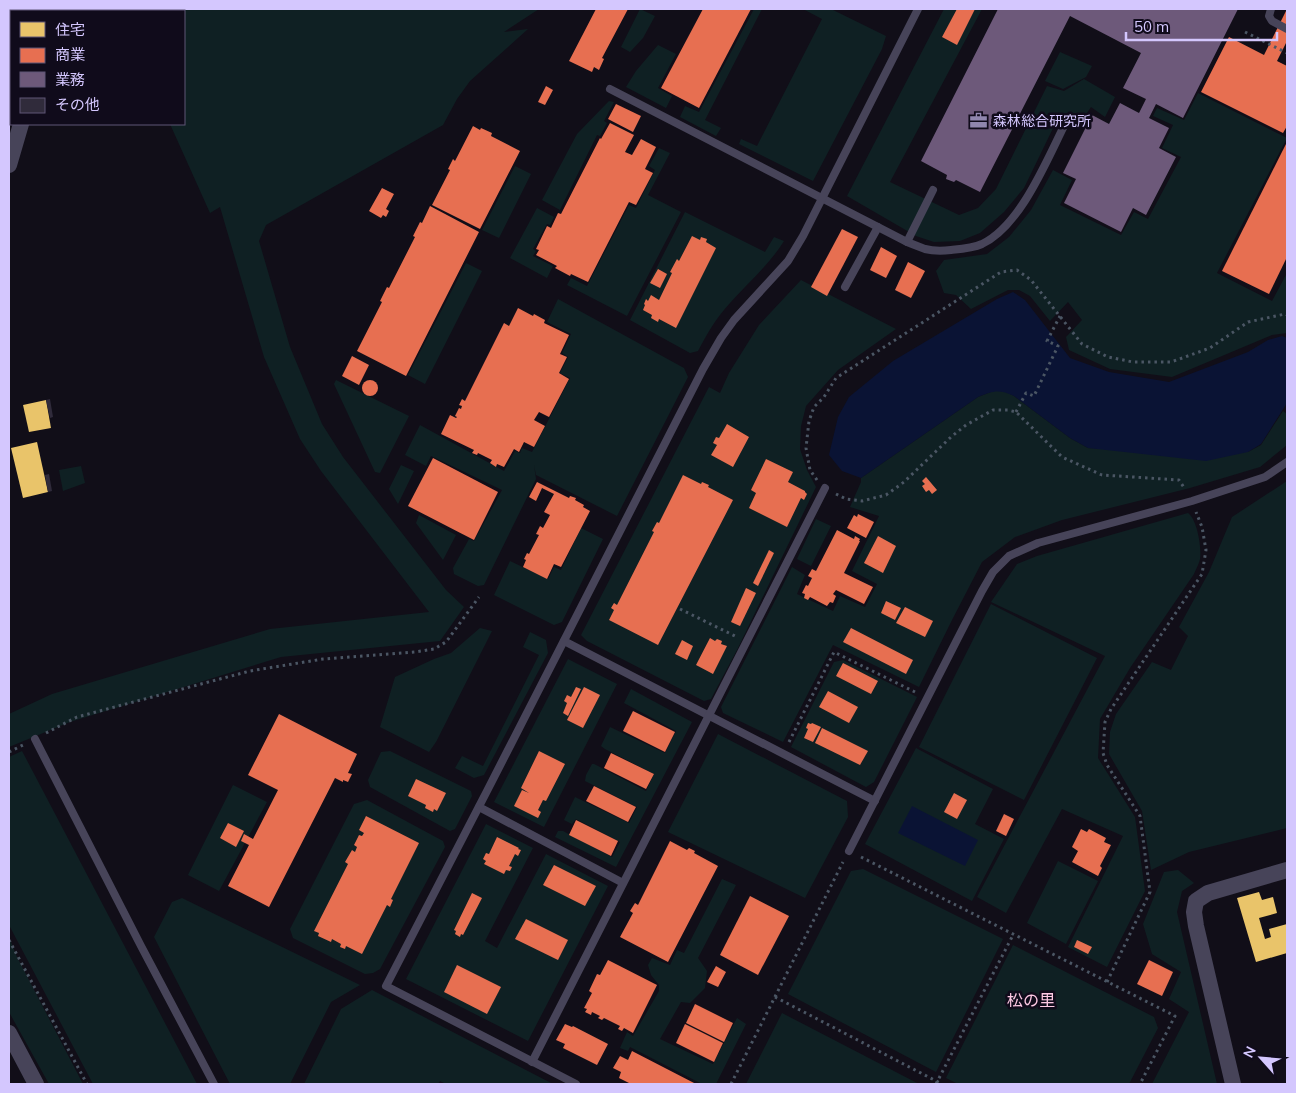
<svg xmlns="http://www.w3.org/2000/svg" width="1296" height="1093" font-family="Mulish,'Noto Sans JP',sans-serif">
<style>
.green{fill:#0f2023}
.water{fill:#0a1334}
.homes{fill:#e9c46a}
.shops{fill:#e76f51}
.offices{fill:#6d597a}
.building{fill:#302b3b}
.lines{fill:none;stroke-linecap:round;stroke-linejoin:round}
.path{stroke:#4b5664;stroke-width:3;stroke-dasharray:2.5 4;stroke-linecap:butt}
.lane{stroke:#474459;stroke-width:8}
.street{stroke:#474459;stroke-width:16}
.labels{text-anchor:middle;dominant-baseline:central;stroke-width:5;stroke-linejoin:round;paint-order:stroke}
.poi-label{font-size:14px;fill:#d4c7fe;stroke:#100b1b;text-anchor:start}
.quarter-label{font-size:16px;fill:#fec9e4;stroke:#100b1b}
</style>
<rect width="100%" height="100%" fill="#110e18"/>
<g class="green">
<polygon points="128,9 539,9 504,32 528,29 470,81 457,99 443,125 266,225 259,241 290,347 322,424 343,457 446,590 464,607 440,641 281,657 70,722 9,747 9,714 52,694 270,629 429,612 321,471 300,439 264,357 220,207 210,213 170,124 184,124 184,11 129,11"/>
<polygon points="640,9 655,16 643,38 630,52 621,47"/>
<polygon points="754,9 762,9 705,120 721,128 716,136 680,117 685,106 699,112"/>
<polygon points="803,9 831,9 886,36 882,49 813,181 739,144 741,139 757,146 822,19"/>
<polygon points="944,9 982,9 890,182 959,215 978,208 996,189 1047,86 1064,91 1084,79 1115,97 1105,117 1091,107 1078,127 1057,120 1024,188 1004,212 980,233 960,241 934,242 916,236 847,196"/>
<polygon points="658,45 676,54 658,88 672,96 666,108 626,87 636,71"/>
<polygon points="1060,52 1092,66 1086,77 1063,89 1045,81"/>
<polygon points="1198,93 1287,138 1217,273 1272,301 1287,273 1287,333 1272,335 1172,377 1110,369 1069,350 1066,337 1082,320 1068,302 1050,321 1030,296 1019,290 1008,290 971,309 956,295 944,293 936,271 944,260 987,254 1009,237 1031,210 1053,170 1072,180 1060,205 1121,235 1134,212 1148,219 1181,157 1162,148 1173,125 1153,116 1157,108 1184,120"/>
<polygon points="609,101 614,102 604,121 607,123 600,136 597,135 560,210 542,200 577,134"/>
<polygon points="659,148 670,153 648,195 681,212 627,316 567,285 571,278 587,286 629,205 636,208 655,170 649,166"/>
<polygon points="515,166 531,174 499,238 482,230"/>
<polygon points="537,208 554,217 550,225 547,224 533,249 536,251 533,256 553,266 547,278 510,258"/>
<path d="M 685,212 L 765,252 L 774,237 L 784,241 C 769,265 748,283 730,303 C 716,318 707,334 698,351 L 690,353 L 630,320 Z"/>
<polygon points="466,263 482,271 425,384 408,375"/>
<polygon points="801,280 896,329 838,370 806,406 801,426 800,449 807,470 816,487 738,648 711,699 704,701 587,641 581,635 709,387 720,393 729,373 759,325"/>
<polygon points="558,299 684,368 688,377 617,516 536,475 534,465 536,479 484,585 478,586 454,574 453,568 469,539 474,541 502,490 431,456 426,466 405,455 420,425 504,471 515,451 520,453 522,448 532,452 570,378 560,373 568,357 562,353 571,334 547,322"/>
<polygon points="336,380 409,416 380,473 375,472 334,384"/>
<polygon points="993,391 1005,391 1014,396 1070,438 1088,448 1248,452 1261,445 1283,411 1287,414 1287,445 1260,467 1190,488 1062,520 1015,537 982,562 952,620 919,687 833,645 783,742 723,713 721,707 792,567 805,575 797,594 833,611 840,596 865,607 877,584 852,571 879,516 850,507 861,482 861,478 978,397"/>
<polygon points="401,465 414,471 398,504 389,489"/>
<polygon points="81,466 85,483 63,491 59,470"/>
<polygon points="1287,481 1287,828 1189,852 1151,870 1142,811 1109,754 1110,732 1116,714 1152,662 1171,670 1188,636 1179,627 1209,572 1232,517"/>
<path d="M 1188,513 C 1197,519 1202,548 1200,559 C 1199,564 1196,569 1194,574 L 1130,668 L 1100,719 L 1098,758 L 1135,817 L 1145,891 L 1107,967 L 1068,947 L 1123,836 L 1062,809 L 1006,913 L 977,897 L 1105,656 L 991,602 L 1017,564 L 1037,556 Z"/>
<polygon points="419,515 456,535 443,560 416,523"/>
<polygon points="816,519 831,526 811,566 797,559"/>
<polygon points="581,528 603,539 562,622 554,625 494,595 510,561 548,579 554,567 561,570"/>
<polygon points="991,604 1097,658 1024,800 919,747"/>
<polygon points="480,628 492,631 436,742 429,752 380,727 395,677 434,659 451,653"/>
<polygon points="530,632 546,640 548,653 484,775 474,778 455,768 462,756 483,766 539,655 523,647"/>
<polygon points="568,659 617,684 544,827 494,802"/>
<polygon points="843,660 917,697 874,782 866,787 791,747 834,662"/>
<polygon points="631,689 692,722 616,867 555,837 558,831 563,831 612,857 620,842 576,819 572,824 564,820 575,797 629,823 637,807 585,781 586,775 592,764 594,764 598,766 646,791 654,774 605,749 601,746 610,727 665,753 676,731 624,703"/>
<polygon points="718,734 847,801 848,817 805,898 668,832"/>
<polygon points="916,748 993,789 975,824 1004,839 972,901 865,844"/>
<polygon points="22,751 197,1084 93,1084 9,925 9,757"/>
<polygon points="390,751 471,791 472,796 455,829 450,831 370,787 368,780 381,752"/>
<polygon points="233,785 267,802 219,891 188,875"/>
<polygon points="367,800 443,841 445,847 380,969 373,973 365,974 293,938 290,929 354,804"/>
<polygon points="486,824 533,848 485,941 497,948 546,854 608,886 528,1041 406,979"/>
<polygon points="1058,861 1098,881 1066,944 1027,923"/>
<polygon points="863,869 1003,939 936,1072 788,994 851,871"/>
<polygon points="1178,870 1194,883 1182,891 1177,912 1217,1084 1152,1084 1189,1012 1169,999 1181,972 1152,954 1143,924 1164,872"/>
<polygon points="722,879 736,885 698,958 707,971 705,988 690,1003 681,1002 660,1039 713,1064 737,1018 746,1024 716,1084 702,1084 630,1047 628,1051 620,1048 627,1032 633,1036 659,991 659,985 651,975 648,965 652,958 670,965 677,950 684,953"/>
<polygon points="182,898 360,985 331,1002 290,1084 230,1084 154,937 172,902"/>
<polygon points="9,937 17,957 83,1084 49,1084 9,1012"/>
<polygon points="1013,945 1154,1017 1158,1028 1129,1084 958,1084 946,1078"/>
<polygon points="372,990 553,1084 446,1084 440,1081 438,1084 304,1084 341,1009"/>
<polygon points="782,1013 919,1084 746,1084"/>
</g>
<g class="water">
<path d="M 1013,292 L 1025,300 L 1070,358 L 1109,372 L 1169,382 L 1248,352 L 1268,340 L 1282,336 L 1287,338 L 1287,403 L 1261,444 L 1248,452 L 1206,461 L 1088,448 L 1070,438 L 1014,396 C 999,389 993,391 978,397 L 861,478 L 842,471 L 829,455 L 838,417 L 849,397 L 893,361 L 997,299 Z"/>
<polygon points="912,806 978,840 965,866 898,833"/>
</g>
<g class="homes">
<polygon points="71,9 99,9 98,11 70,11"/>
<polygon points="46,400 51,428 29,432 23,405"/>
<polygon points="37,442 48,492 23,498 11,448"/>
<polygon points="1259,892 1262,900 1273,897 1277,913 1259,918 1265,939 1271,937 1269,929 1287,924 1287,953 1256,962 1237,898"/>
</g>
<g class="shops">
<polygon points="596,9 628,9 602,58 604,59 599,70 594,67 592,72 569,61"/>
<polygon points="703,9 751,9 699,108 661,88"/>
<polygon points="957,9 975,9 957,45 942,37"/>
<polygon points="1287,9 1287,41 1277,61 1287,66 1287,126 1283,133 1201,92 1229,37 1264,55"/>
<polygon points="546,86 553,90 545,105 538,102"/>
<polygon points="616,104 641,116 633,132 608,119"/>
<polygon points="610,123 634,135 625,152 632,155 641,139 656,147 645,169 653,173 636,205 629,202 588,282 571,274 570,276 555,268 557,266 536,255 539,250 536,249 547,226 551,228 558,213 561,214 600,138 601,139"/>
<polygon points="473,126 480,130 481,128 492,133 491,136 520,151 480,229 432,205 450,170 448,169 453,159 455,161"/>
<polygon points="1287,142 1287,257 1269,294 1222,271"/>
<polygon points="382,188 394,194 386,209 389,211 386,217 383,215 381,218 369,211"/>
<polygon points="430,206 479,232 406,376 357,351 382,302 380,301 387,287 389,288 415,237 413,236 420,222 422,223"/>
<polygon points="842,229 858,237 827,296 811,287"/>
<polygon points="692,236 700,240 701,237 707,239 706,242 716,248 676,328 659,319 658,322 651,318 652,315 643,310 645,305 644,304 646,299 648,301 651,295 659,300 672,273 670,272 677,259 679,261"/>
<polygon points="881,247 897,256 886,278 870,270"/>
<polygon points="908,262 925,271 911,298 895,290"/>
<polygon points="658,269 667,274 660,288 650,283"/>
<polygon points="518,308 533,316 534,314 545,320 544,323 569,335 560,354 567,357 559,373 569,379 549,417 539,412 534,420 545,426 534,447 524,442 519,452 514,449 504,467 497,464 496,467 490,463 492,460 478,453 477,455 472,453 474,450 441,434 450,415 456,418 457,417 455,416 459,408 461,409 462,406 459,405 462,399 465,401 504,323 509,326"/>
<polygon points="352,356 369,365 359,385 342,376"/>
<circle cx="370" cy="388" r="8"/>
<polygon points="727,424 749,437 733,467 711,455 717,445 713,443 716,437 719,438"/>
<polygon points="433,458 498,492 474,540 408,506"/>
<polygon points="766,459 793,472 788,482 805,491 805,492 807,494 804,500 801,498 787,527 749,508 756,493 751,490"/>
<polygon points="683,475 701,484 702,482 709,485 708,487 733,500 658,645 609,620 614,610 611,608 614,603 617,605 654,532 652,531 657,522 659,523"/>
<polygon points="926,477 937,490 932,494 929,490 926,492 922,486 925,484 922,481"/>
<polygon points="537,482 569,498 570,496 576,498 575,500 584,505 583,507 590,511 561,567 554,564 547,579 523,567 526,560 524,559 527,553 529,554 539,535 536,534 540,526 543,528 550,515 544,512 554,494 542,488 536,501 529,497"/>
<polygon points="858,514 874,522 866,538 847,528 854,515 857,517"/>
<polygon points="837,530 854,539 855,536 860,539 859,541 860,541 844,573 873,587 864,604 836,590 833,594 836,596 833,603 830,602 827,606 810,597 808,600 804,598 805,594 802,593 806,585 808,586 812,578 808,576 812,569 816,571"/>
<polygon points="878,536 896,546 883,573 864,563"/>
<polygon points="769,550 774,553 758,586 753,583"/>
<polygon points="746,588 756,593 740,626 731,622"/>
<polygon points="886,601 901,608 895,620 881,613"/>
<polygon points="905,607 933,621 925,637 896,623"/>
<polygon points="851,628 913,660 906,674 843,642"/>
<polygon points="710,638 715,641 717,639 722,641 721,644 727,646 713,674 696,665"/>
<polygon points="682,640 693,646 687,660 675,654"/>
<polygon points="843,663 878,681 871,694 836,676"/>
<polygon points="576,687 581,689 568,716 563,713 567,703 564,701 567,695 571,697"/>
<polygon points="584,687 600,695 583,728 567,720"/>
<polygon points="828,691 858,707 849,723 819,707"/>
<polygon points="633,711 675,732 665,752 623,731"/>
<polygon points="279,714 357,754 348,773 352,774 348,782 343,780 343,782 335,778 269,907 228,886 249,845 241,841 244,834 253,839 278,790 248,775"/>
<polygon points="808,723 811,724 812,723 821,727 813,742 804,738 808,729 806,728"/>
<polygon points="822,728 868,751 860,765 815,743"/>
<polygon points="539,751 565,764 546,801 543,800 538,810 541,812 538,818 514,806 522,790 529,793 521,788"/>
<polygon points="611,753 654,774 646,789 604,768"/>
<polygon points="416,779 446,793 437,811 434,809 433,812 425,808 426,805 408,796"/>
<polygon points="594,786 636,807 628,822 586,801"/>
<polygon points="954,793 967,800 957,819 944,812"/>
<polygon points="1004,814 1014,819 1006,836 996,831"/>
<polygon points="366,816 419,843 391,899 393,900 390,907 387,905 362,954 346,946 345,949 340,947 341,944 332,939 331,942 318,936 319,933 314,931 348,864 345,862 352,850 355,852 357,847 354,845 359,835 362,836 364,833 359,830"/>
<polygon points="576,820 618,841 611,856 569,835"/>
<polygon points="228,823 244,831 236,847 220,838"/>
<polygon points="1081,829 1087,832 1089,829 1106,838 1104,842 1111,845 1100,866 1102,868 1098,876 1072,862 1078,851 1072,847"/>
<polygon points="497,837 519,848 518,849 521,850 518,856 515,854 509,866 512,867 510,871 506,870 504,874 484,864 486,861 483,859 486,853 489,854"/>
<polygon points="670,841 687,850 689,848 695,851 694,853 718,866 668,962 620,937 633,913 630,911 635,903 638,905"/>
<polygon points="554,865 596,886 585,906 543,885"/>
<polygon points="472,893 482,898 463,935 461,934 460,937 455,934 456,931 454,930"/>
<polygon points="750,896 789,916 758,975 720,955"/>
<polygon points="526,919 568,940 558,960 515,939"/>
<polygon points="1077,940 1092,947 1088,954 1074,947"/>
<polygon points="608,960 657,985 633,1033 624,1028 622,1031 618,1029 620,1026 604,1018 602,1020 598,1018 600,1016 592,1012 591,1015 585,1012 587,1009 584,1008 592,993 589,991 597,974 600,975"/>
<polygon points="1149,960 1173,972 1162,996 1137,984"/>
<polygon points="457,965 501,987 487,1014 444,992"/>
<polygon points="716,966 726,972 718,987 707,982"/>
<polygon points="695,1004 733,1023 724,1042 686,1023"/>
<polygon points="565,1024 572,1027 573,1026 608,1044 597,1065 563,1048 565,1044 556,1040"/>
<polygon points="685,1024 723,1043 714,1062 676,1043"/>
<polygon points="632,1051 696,1084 631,1084 619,1078 621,1072 613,1068 620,1056 628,1060"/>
</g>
<polygon class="offices" points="998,9 1238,9 1183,118 1156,104 1149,118 1169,128 1159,148 1176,157 1146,215 1133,208 1121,232 1064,203 1076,179 1063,173 1092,115 1109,124 1120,103 1139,113 1146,99 1123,88 1141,53 1070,16 980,192 956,180 954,182 946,179 947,175 921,161"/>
<g class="building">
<polygon points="50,399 53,417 50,418 46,400"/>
<polygon points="49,474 52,491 48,492 45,475"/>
</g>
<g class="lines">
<g class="path">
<polyline points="1245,32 1287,53"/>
<polyline points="1016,412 1026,393 1034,396 1058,346 1047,341 1060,316"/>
<polyline points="817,480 810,470 806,448 809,421 814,407 824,397 836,378 1001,272 1017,270 1031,280 1082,344 1108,357 1133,362 1171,362 1210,348 1248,322 1285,314 1287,315"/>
<polyline points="836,494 846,499 862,501 886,495 904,482 951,437 966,425 993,410 1008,410 1016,412 1062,457 1102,475 1179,480 1185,489"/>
<polyline points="680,609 735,636"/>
<polyline points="46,733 77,717 250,671 323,659 415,652 434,649 446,642 479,597"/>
<polyline points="789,742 834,652 915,692"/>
<polyline points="9,752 25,744"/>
<polyline points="861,857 1175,1016 1140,1084"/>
<polyline points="9,940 87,1084"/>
<polyline points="1107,982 1150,892 1140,816 1107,765 1103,753 1105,722 1111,709 1202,574 1206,550 1202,527 1196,512"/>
<polyline points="775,997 942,1084"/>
<polyline points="731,1084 843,862"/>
<polyline points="936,1084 1013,935"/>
</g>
<g class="lane">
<polyline points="1271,9 1269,16 1272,21 1287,29"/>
<path d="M 610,89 L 907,242 C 912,244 919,247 925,249 C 933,251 942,251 951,250 C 961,249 973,248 982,244 C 1020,226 1046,162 1064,126"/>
<polyline points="907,242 933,190"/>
<polyline points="845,287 878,227"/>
<polyline points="564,641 875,801"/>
<polyline points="35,739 141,946 214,1084"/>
<polyline points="479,807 623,883"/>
<polyline points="849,851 982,591 993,572 1009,556 1038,543 1192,501 1265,477 1287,462"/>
<polyline points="532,1062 825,488"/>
<polyline points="576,1084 386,986 487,791 703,369 721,338 734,320 788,261 803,236 918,9"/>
</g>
<g class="street">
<polyline points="56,11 57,9"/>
<polyline points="9,165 21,124"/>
<polyline points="9,1033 36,1084"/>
<polyline points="1233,1084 1196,926 1194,912 1196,901 1208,893 1287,870"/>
</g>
</g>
<defs>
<symbol id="office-bare" viewBox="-9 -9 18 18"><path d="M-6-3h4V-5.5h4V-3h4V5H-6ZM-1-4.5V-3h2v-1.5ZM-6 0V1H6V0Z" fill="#9086ae" stroke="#100b1b" stroke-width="2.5" paint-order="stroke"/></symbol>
</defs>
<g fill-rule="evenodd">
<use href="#office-bare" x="966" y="108" width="25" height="25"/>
</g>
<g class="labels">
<g class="poi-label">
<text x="993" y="121">森林総合研究所</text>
</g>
<g class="quarter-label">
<text x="1031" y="1000">松の里</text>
</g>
</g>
<rect width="1296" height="1093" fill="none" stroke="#d4c7fe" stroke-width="20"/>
<rect x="10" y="10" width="175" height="115" fill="#100b1b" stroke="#5e5676"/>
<rect x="20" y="22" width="25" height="15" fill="#e9c46a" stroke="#5e5676"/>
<text x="55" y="35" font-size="15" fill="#d4c7fe">住宅</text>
<rect x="20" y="48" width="25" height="15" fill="#e76f51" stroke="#5e5676"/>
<text x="55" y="60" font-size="15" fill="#d4c7fe">商業</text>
<rect x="20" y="72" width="25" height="15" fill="#6d597a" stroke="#5e5676"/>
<text x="55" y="85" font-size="15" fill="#d4c7fe">業務</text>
<rect x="20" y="98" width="25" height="15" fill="#302b3b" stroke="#5e5676"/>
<text x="55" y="110" font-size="15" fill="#d4c7fe">その他</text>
<g transform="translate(1261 1058) rotate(297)" stroke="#100b1b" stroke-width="4" paint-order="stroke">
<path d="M0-4L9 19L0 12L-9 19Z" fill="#d4c7fe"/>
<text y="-8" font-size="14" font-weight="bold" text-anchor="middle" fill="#d4c7fe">N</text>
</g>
<path d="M1126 32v8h151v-8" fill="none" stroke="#d4c7fe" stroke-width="2.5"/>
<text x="1134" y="32" font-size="15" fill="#d4c7fe" stroke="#100b1b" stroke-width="4" paint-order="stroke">50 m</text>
</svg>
